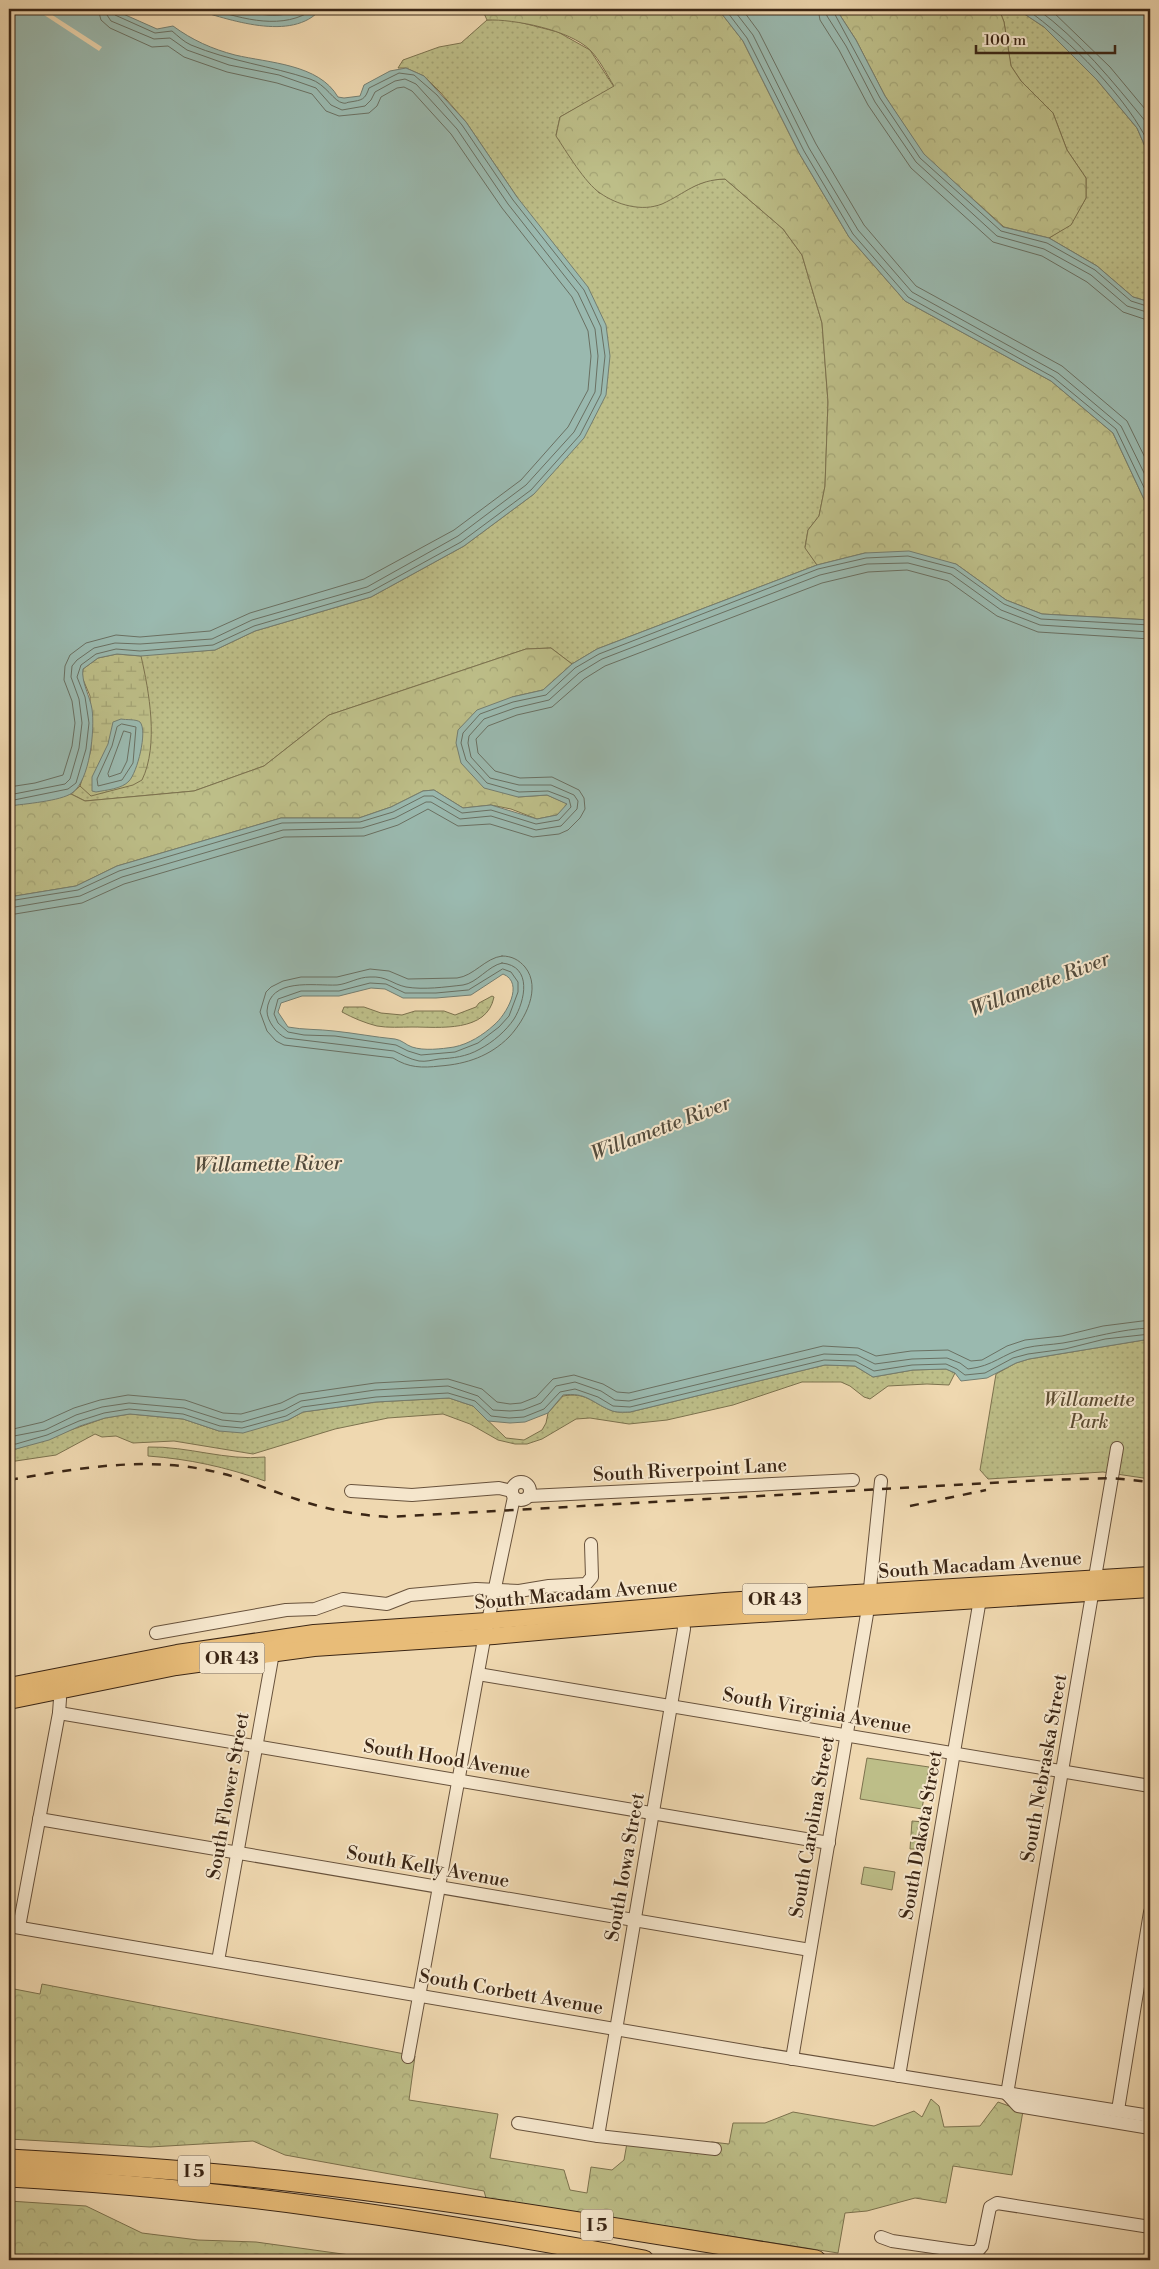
<svg xmlns="http://www.w3.org/2000/svg" width="1159" height="2269" font-family="'Libre Bodoni',serif">
<style>
.grass{fill:url(#grass-dots);stroke:#7c724e}
.forest{fill:url(#forest-crowns);stroke:#7c724e}
.wetland{fill:url(#wetland-marsh);stroke:#7c724e}
.pitch{fill:#bdbe88;stroke:#7c724e}
.water{fill:#9ab9af;stroke:#747e71;fill-rule:evenodd}
.pier{fill:#efd8b0}
.lines{fill:none;stroke-linecap:round;stroke-linejoin:round}
.shore{stroke:#6a7062;stroke-width:1}
.minor-casing{stroke:#68523c;stroke-width:14}
.major-casing{stroke:#3b2615;stroke-width:18}
.highway-casing{stroke:#3b2615;stroke-width:21}
.minor{stroke:#f5e6cc;stroke-width:12}
.major{stroke:#e8bc78;stroke-width:16}
.highway{stroke:#e8bc78;stroke-width:19}
.rail{stroke:#3b2615;stroke-width:2.5;stroke-dasharray:9 9;stroke-linecap:butt}
.labels{text-anchor:middle;dominant-baseline:central;stroke-width:4;stroke-linejoin:round;paint-order:stroke}
.shield{fill:#f5e6cc;stroke:#73604c;stroke-width:1}
.shield-label{font-size:18px;font-weight:bold;fill:#3b2615}
.park-label{font-size:19px;font-style:italic;fill:#5c4c32;stroke:#f5e6cc}
.street-label{font-size:19px;fill:#3b2615;stroke:#f5e6cc}
.water-label{font-size:20px;font-style:italic;fill:#534b3c;stroke:#f5e6cc}
</style>
<defs>
<pattern id="grass-dots" width="8" height="8" patternUnits="userSpaceOnUse" patternTransform="scale(1.25)"><rect width="8" height="8" fill="#bdbe88"/><path d="M2 2h.1M6 6h.1" fill="none" stroke="#a3a374" stroke-width="1.8" stroke-linecap="round"/></pattern>
<pattern id="forest-crowns" width="20" height="18" patternUnits="userSpaceOnUse" patternTransform="scale(1.25)"><rect width="20" height="18" fill="#bdbe88"/><path d="M2 6a3 3 0 1 1 6 0M12 15a3 3 0 1 1 6 0" fill="none" stroke="#a3a374"/></pattern>
<pattern id="wetland-marsh" width="20" height="14" patternUnits="userSpaceOnUse" patternTransform="scale(1.25)"><rect width="20" height="14" fill="#bdbe88"/><path d="M1 5h8M5 5V1M11 12h8M15 12V8" fill="none" stroke="#a3a374"/></pattern>
</defs>
<rect width="100%" height="100%" fill="#efd8b0"/>
<filter id="stains"><feTurbulence type="fractalNoise" baseFrequency=".004" numOctaves="4"/><feColorMatrix values="0 0 0 0 .2 0 0 0 0 .09 0 0 0 0 .02 0 0 0 .5 -.17"/></filter>
<radialGradient id="worn" r=".72"><stop offset=".6" stop-color="#630" stop-opacity="0"/><stop offset="1" stop-color="#630" stop-opacity=".3"/></radialGradient>
<g class="grass">
<polygon points="999,9 1017,9 1044,27 1097,80 1137,128 1150,158 1150,302 1133,297 1097,266 1049,238 1071,224 1086,198 1086,178 1067,150 1053,113 1021,81 1011,66 1004,22"/>
<polygon points="507,19 558,32 590,50 614,87 560,117 556,135 576,165 599,193 687,189 709,180 725,179 783,229 802,255 822,323 828,402 825,486 819,516 808,530 805,547 817,565 597,649 572,664 551,648 526,649 329,715 264,766 194,791 85,801 71,794 80,786 98,658 215,650 255,631 371,597 464,546 534,494 517,197 466,122 440,92 424,76 406,68 398,68 403,60 439,47 461,43 487,20"/>
<path d="M 492,996 L 494,997 C 487,1033 439,1027 412,1027 C 401,1027 388,1028 377,1026 C 365,1023 353,1018 342,1012 L 344,1007 L 364,1007 L 381,1013 L 402,1015 L 415,1011 L 444,1011 L 455,1015 L 476,1007 L 479,1003 Z"/>
<polygon points="1150,1339 1150,1479 1103,1472 988,1479 980,1470 996,1374 1016,1363 1029,1359"/>
<path d="M 825,1365 L 855,1366 L 873,1377 L 913,1370 L 946,1369 L 955,1373 L 949,1385 L 927,1384 L 888,1386 L 870,1399 L 864,1397 L 850,1386 L 841,1382 L 802,1382 L 733,1405 L 667,1420 L 629,1424 L 590,1418 L 576,1419 L 542,1439 L 527,1444 L 515,1444 L 498,1440 L 470,1424 L 443,1414 L 388,1418 L 335,1429 L 253,1454 L 174,1441 L 133,1443 L 116,1436 L 102,1437 L 95,1434 L 56,1455 L 9,1462 L 9,1448 L 16,1449 L 105,1418 L 130,1414 L 183,1419 L 219,1431 L 288,1420 L 303,1412 L 376,1402 L 449,1398 L 473,1406 L 506,1438 L 524,1440 L 542,1430 L 546,1423 L 548,1413 L 563,1396 C 586,1392 591,1402 610,1410 C 616,1413 624,1412 630,1412 Z"/>
<path d="M 148,1447 C 188,1446 226,1461 265,1457 L 265,1481 C 226,1467 189,1459 148,1456 Z"/>
<polygon points="912,1821 924,1822 922,1849 910,1849"/>
</g>
<g class="forest">
<path d="M 482,9 L 718,9 L 743,41 L 799,153 L 849,237 L 905,301 L 1051,381 L 1113,433 L 1150,512 L 1150,620 L 1042,614 L 1006,600 L 956,564 L 865,553 L 817,565 L 805,548 L 808,530 L 819,516 L 825,486 L 828,402 L 822,323 L 802,255 L 783,229 L 725,179 C 696,180 686,193 662,204 C 642,212 617,205 600,193 C 585,183 566,151 556,136 L 560,117 L 614,86 C 607,75 600,60 590,50 C 570,30 514,19 487,20 Z"/>
<polygon points="836,9 999,9 1004,22 1011,66 1021,81 1053,113 1067,150 1086,178 1086,198 1071,225 1049,238 1004,227 923,154 885,96 856,40"/>
<polygon points="551,648 572,664 543,690 512,697 518,797 547,795 568,804 557,815 537,819 511,809 491,805 463,808 434,790 423,791 391,807 359,818 281,818 117,866 76,886 9,897 9,806 71,794 85,801 194,791 264,766 329,715 526,649"/>
<polygon points="42,1984 415,2056 409,2100 498,2114 490,2158 564,2170 570,2190 587,2193 591,2167 612,2170 624,2160 627,2143 680,2151 712,2142 729,2144 733,2123 765,2123 793,2112 874,2126 914,2111 922,2117 931,2099 939,2106 944,2127 980,2126 998,2102 1023,2111 1012,2175 953,2166 946,2203 915,2198 867,2211 845,2213 838,2253 486,2198 484,2191 285,2155 253,2141 150,2147 9,2139 9,1988 40,1994"/>
<polygon points="9,2201 86,2206 142,2233 198,2240 256,2242 386,2260 9,2260"/>
</g>
<path class="wetland" d="M 117,654 L 141,656 C 149,691 159,745 142,780 L 133,785 L 91,796 L 80,786 L 91,750 L 90,696 L 82,677 L 83,669 L 98,658 Z"/>
<g class="pitch">
<polygon points="867,1758 929,1767 922,1809 860,1799"/>
<polygon points="864,1867 895,1872 892,1890 861,1884"/>
</g>
<g class="water">
<path d="M 9,9 L 112,9 L 157,29 L 173,26 C 192,40 212,49 235,55 C 269,63 319,64 338,97 L 344,98 L 360,96 L 364,85 L 390,71 L 406,68 L 424,76 L 466,122 L 517,197 L 588,287 L 606,325 L 610,356 L 606,395 L 584,438 L 534,494 L 464,546 L 371,597 L 255,631 L 215,650 L 141,656 L 117,654 L 98,658 L 83,669 C 81,682 90,696 92,709 C 95,729 90,781 72,793 C 61,801 24,804 9,806 Z"/>
<path d="M 193,9 L 321,9 C 292,43 228,19 193,9 Z"/>
<polygon points="718,9 836,9 856,40 885,96 924,154 1003,227 1049,238 1097,266 1133,297 1150,302 1150,512 1113,433 1051,381 905,301 849,237 799,153 743,41"/>
<polygon points="1017,9 1150,9 1150,158 1137,128 1097,80 1044,27"/>
<path d="M 909,551 L 956,564 L 1006,600 L 1042,614 L 1150,620 L 1150,1339 L 1029,1359 L 1016,1363 L 987,1378 L 961,1381 L 955,1373 L 946,1369 L 913,1370 L 873,1377 L 855,1366 L 825,1365 L 630,1412 C 624,1412 616,1413 610,1410 C 591,1402 586,1392 563,1395 L 548,1413 L 525,1422 L 510,1423 L 488,1421 L 473,1406 L 449,1398 L 376,1402 L 303,1412 L 288,1420 L 243,1433 L 219,1431 L 183,1419 L 130,1414 L 105,1418 L 80,1426 L 49,1440 L 16,1449 L 9,1448 L 9,897 L 76,886 L 117,866 L 281,818 L 359,818 L 391,807 L 423,791 L 434,790 L 463,808 L 491,805 L 537,819 L 557,815 L 567,804 L 547,795 L 518,797 L 484,788 L 461,763 L 456,743 L 458,730 L 477,710 L 512,697 L 543,690 L 572,664 L 597,649 L 817,565 L 865,553 ZM 503,974 C 525,983 506,1015 494,1025 C 483,1035 469,1044 454,1047 C 441,1049 424,1051 412,1047 C 406,1045 402,1040 395,1039 C 374,1037 354,1033 334,1031 C 318,1029 304,1030 288,1027 L 278,1012 L 281,1003 L 302,996 L 339,996 L 371,988 L 385,989 L 403,998 L 436,998 L 471,995 Z"/>
<path d="M 121,719 C 126,720 136,719 140,722 C 148,731 137,773 129,781 C 122,789 106,790 96,792 L 92,791 L 92,777 L 108,744 L 113,722 Z"/>
</g>
<polygon class="pier" points="35,9 43,9 102,47 99,51"/>
<g class="lines">
<g class="shore">
<path d="M 210,9 C 244,19 283,31 314,9"/>
<path d="M 234,9 C 257,14 279,20 302,9"/>
<polyline points="725,9 747,38 804,151 853,234 908,297 1053,377 1116,429 1150,500"/>
<polyline points="733,9 753,35 809,148 858,230 912,292 1058,373 1121,426 1150,485"/>
<polyline points="742,9 759,32 816,144 864,225 916,286 1062,366 1127,421 1150,468"/>
<polyline points="818,9 820,20 839,50 868,105 911,168 993,242 1042,256 1087,282 1123,312 1150,321"/>
<polyline points="825,9 827,16 846,46 875,102 916,162 997,236 1044,249 1091,275 1127,306 1150,313"/>
<polyline points="832,9 880,98 920,158 1001,231 1047,243 1095,270 1131,301 1150,307"/>
<path d="M 1026,9 C 1069,39 1128,98 1150,146"/>
<path d="M 1037,9 C 1079,39 1113,82 1146,122 L 1150,131"/>
<polyline points="1050,9 1110,67 1150,115"/>
<polygon points="122,724 136,727 133,763 122,780 98,786 97,779 112,746 117,727"/>
<polygon points="124,731 131,733 127,761 121,773 109,777 108,774"/>
<polyline points="9,787 35,783 63,775 72,746 75,723 72,701 64,680 65,666 70,655 86,643 116,635 140,637 210,631 250,613 364,579 454,530 521,480 568,427 588,390 591,356 588,331 572,297 502,208 451,134 412,91 404,87 397,88 381,97 377,106 369,113 339,116 326,111 312,94 277,83 227,72 184,57 168,46 152,47 110,28 101,20 98,9"/>
<polyline points="9,795 65,784 70,779 79,748 82,723 79,699 71,677 72,666 77,660 94,648 115,643 140,644 212,639 252,620 367,587 458,536 526,485 574,432 595,392 598,356 595,329 578,293 508,204 457,129 416,84 405,79 395,81 375,92 371,100 365,106 342,110 331,105 316,88 279,75 229,65 187,50 170,38 154,39 111,21 107,15 106,9"/>
<path d="M 9,801 L 68,789 L 76,783 L 86,749 L 89,723 L 85,697 L 77,677 L 81,665 L 96,654 L 116,649 L 140,651 L 213,645 L 254,626 L 370,592 L 461,542 L 531,490 L 580,435 L 601,394 L 605,356 L 601,327 L 584,290 L 513,200 L 462,125 L 437,95 L 414,75 L 399,73 L 369,88 C 365,100 362,100 350,102 C 347,102 346,104 343,103 C 334,102 326,84 310,79 C 271,66 229,61 191,45 C 184,42 178,36 172,31 L 155,33 L 115,15 L 112,9"/>
<polyline points="9,901 78,890 119,871 282,823 360,822 393,812 424,796 433,796 462,813 491,810 536,824 559,820 571,807 569,799 548,791 519,792 487,783 466,760 461,743 463,733 480,714 513,702 546,695 575,668 599,654 818,569 866,558 908,556 954,568 1004,604 1041,619 1150,625"/>
<polyline points="9,908 80,896 122,877 283,830 362,828 395,818 426,802 431,802 460,819 491,816 536,830 561,826 577,809 578,801 574,795 551,785 519,785 490,778 471,757 468,743 469,736 484,719 515,708 549,700 579,673 602,659 820,575 867,564 908,563 951,574 1001,610 1040,625 1150,632"/>
<polyline points="9,915 82,903 124,884 284,837 364,836 398,825 428,809 458,826 490,824 533,837 559,834 568,830 580,818 585,809 584,798 579,790 552,777 520,778 495,771 478,753 476,739 488,726 517,715 552,707 584,679 605,666 822,583 868,572 907,570 948,581 997,616 1038,632 1150,639"/>
<path d="M 502,956 C 512,956 519,960 525,967 C 542,988 525,1020 509,1037 C 490,1056 467,1064 440,1066 C 422,1068 409,1068 393,1058 L 284,1045 L 276,1041 L 267,1031 L 260,1012 L 266,992 L 271,987 L 283,981 L 301,977 L 337,977 L 370,969 L 389,971 L 408,979 L 457,978 C 474,976 485,958 502,956 Z"/>
<path d="M 502,963 C 533,966 525,1001 514,1019 C 506,1031 493,1042 480,1049 C 466,1057 453,1058 439,1059 C 432,1060 426,1062 419,1061 C 409,1059 403,1055 394,1051 L 286,1038 C 277,1034 267,1021 267,1011 C 269,977 314,986 337,985 C 348,984 358,977 370,977 C 387,976 392,984 406,987 C 424,990 445,987 463,985 C 477,983 488,966 502,963 Z"/>
<polygon points="503,969 511,972 518,982 518,992 509,1016 499,1027 478,1043 455,1052 421,1055 408,1051 396,1045 335,1036 304,1035 288,1032 278,1023 274,1014 278,999 301,991 339,991 370,983 386,984 405,993 436,993 468,990"/>
<polyline points="9,1430 43,1422 74,1408 100,1400 128,1395 185,1400 223,1413 241,1414 281,1403 299,1394 375,1383 448,1379 482,1389 497,1402 510,1404 521,1403 536,1397 553,1379 574,1375 603,1384 617,1392 629,1393 823,1346 858,1348 876,1356 911,1351 948,1350 971,1361 982,1360 1007,1346 1025,1340 1062,1336 1103,1326 1150,1320"/>
<path d="M 9,1437 L 45,1430 L 76,1415 L 102,1407 L 129,1403 L 184,1408 L 222,1420 L 242,1422 L 284,1410 L 301,1401 L 375,1390 L 448,1386 L 478,1396 L 493,1410 L 510,1411 L 523,1410 L 541,1403 L 556,1386 L 575,1382 L 601,1391 L 615,1400 L 629,1401 L 824,1354 L 857,1355 L 875,1364 L 912,1359 L 947,1358 L 960,1363 L 968,1369 C 994,1366 1002,1354 1025,1348 C 1037,1345 1050,1345 1063,1343 C 1092,1338 1121,1329 1150,1328"/>
<polyline points="9,1444 16,1444 47,1435 79,1421 104,1413 129,1409 183,1414 220,1426 242,1428 286,1416 302,1407 376,1397 448,1393 475,1401 491,1416 509,1418 524,1417 544,1409 560,1392 575,1389 598,1397 613,1406 630,1407 824,1360 855,1361 874,1371 912,1365 946,1364 957,1369 965,1375 985,1373 1013,1358 1028,1354 1065,1349 1105,1339 1150,1334"/>
</g>
<defs>
<g id="minor">
<circle cx="521" cy="1491" r="9"/>
<polyline points="351,1491 412,1495 499,1488 512,1491"/>
<polyline points="529,1496 853,1480"/>
<polyline points="156,1633 286,1610 315,1609 343,1599 387,1604 410,1595 476,1589 519,1591 549,1586 586,1584 592,1577 591,1544"/>
<polyline points="478,1674 1150,1786"/>
<polyline points="59,1713 829,1843"/>
<polyline points="39,1819 810,1950"/>
<polyline points="9,1926 756,2053 1150,2116"/>
<polyline points="19,1927 59,1713 60,1699 57,1684"/>
<polyline points="218,1961 273,1653 273,1646"/>
<polyline points="408,2057 483,1645 514,1497"/>
<polyline points="792,2059 868,1608 881,1481"/>
<polyline points="899,2076 980,1599"/>
<polyline points="1007,2094 1117,1448"/>
<polyline points="1007,2094 1018,2106 1150,2128"/>
<polyline points="1118,2110 1150,1912"/>
<polyline points="518,2123 598,2136 715,2149"/>
<polyline points="598,2136 684,1629 681,1611"/>
<polyline points="881,2237 892,2241 968,2252 977,2252 982,2246 990,2207 997,2203 1150,2227"/>
</g>
<g id="major">
<polyline points="9,1686 177,1653 314,1633 487,1621 725,1601 1150,1575"/>
<polyline points="9,1701 176,1667 314,1648 494,1636 683,1619 1150,1589"/>
</g>
<g id="highway">
<path d="M 9,2159 C 99,2164 188,2170 278,2180 C 458,2200 637,2232 816,2260"/>
<path d="M 9,2177 C 222,2188 434,2221 644,2260"/>
</g>
</defs>
<use href="#minor" class="minor-casing"/>
<use href="#major" class="major-casing"/>
<use href="#highway" class="highway-casing"/>
<use href="#minor" class="minor"/>
<use href="#major" class="major"/>
<use href="#highway" class="highway"/>
<g class="rail">
<path d="M 9,1480 C 79,1468 150,1455 220,1473 C 246,1479 271,1491 296,1499 C 327,1510 357,1515 389,1517 L 1042,1480 L 1112,1478 L 1150,1482"/>
<polyline points="910,1506 986,1490"/>
</g>
</g>
<g class="labels">
<g class="shield">
<rect x="742.5" y="1583.5" width="65" height="31" rx="4"/>
<rect x="199.5" y="1642.5" width="65" height="31" rx="4"/>
<rect x="178" y="2155.5" width="32" height="31" rx="4"/>
<rect x="581" y="2209.5" width="32" height="31" rx="4"/>
</g>
<g class="shield-label">
<text x="775" y="1599">OR 43</text>
<text x="232" y="1658">OR 43</text>
<text x="194" y="2171">I 5</text>
<text x="597" y="2225">I 5</text>
</g>
<g class="park-label">
<text x="1089" y="1400">Willamette<tspan x="1089" dy="22">Park</tspan></text>
</g>
<g class="street-label">
<text transform="translate(690 1470) rotate(-3)">South Riverpoint Lane</text>
<text transform="translate(980 1565) rotate(-4)">South Macadam Avenue</text>
<text transform="translate(576 1594) rotate(-5)">South Macadam Avenue</text>
<text transform="translate(817 1711) rotate(10)">South Virginia Avenue</text>
<text transform="translate(447 1759) rotate(9)">South Hood Avenue</text>
<text transform="translate(1044 1768) rotate(-80)">South Nebraska Street</text>
<text transform="translate(228 1796) rotate(-80)">South Flower Street</text>
<text transform="translate(812 1827) rotate(-80)">South Carolina Street</text>
<text transform="translate(921 1835) rotate(-80)">South Dakota Street</text>
<text transform="translate(428 1867) rotate(10)">South Kelly Avenue</text>
<text transform="translate(625 1867) rotate(-80)">South Iowa Street</text>
<text transform="translate(511 1992) rotate(10)">South Corbett Avenue</text>
</g>
<g class="water-label">
<text transform="translate(1040 985) rotate(-21)">Willamette River</text>
<text transform="translate(661 1129) rotate(-21)">Willamette River</text>
<text transform="translate(268 1165) rotate(-1)">Willamette River</text>
</g>
</g>
<rect width="1159" height="2269" fill="none" stroke="#efd8b0" stroke-width="30"/>
<rect x="10" y="10" width="1139" height="2249" fill="none" stroke="#3b2615" stroke-width="2.5"/>
<rect x="15" y="15" width="1129" height="2239" fill="none" stroke="#3b2615"/>
<path d="M976 45v8h139v-8" fill="none" stroke="#3b2615" stroke-width="2.5"/>
<text x="984" y="45" font-size="15" fill="#3b2615" stroke="#f5e6cc" stroke-width="4" paint-order="stroke">100 m</text>
<rect width="100%" height="100%" filter="url(#stains)"/>
<rect width="100%" height="100%" fill="url(#worn)"/>
</svg>
